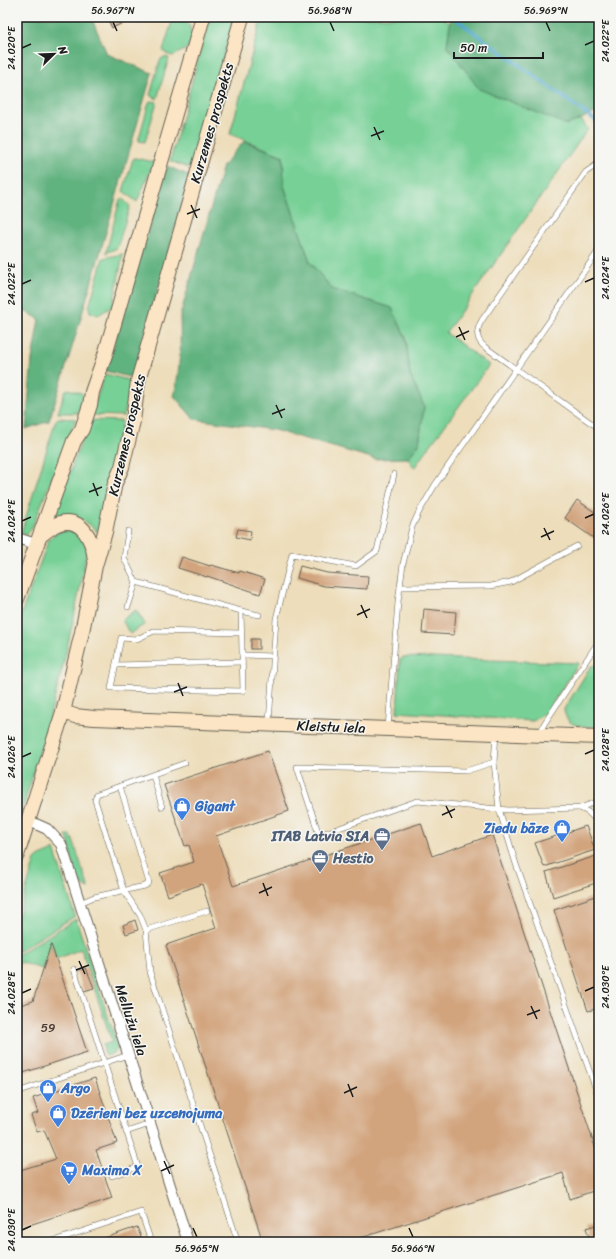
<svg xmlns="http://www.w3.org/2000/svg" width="616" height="1259" font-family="Sriracha,sans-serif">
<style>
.green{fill:#77d096;stroke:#4a7659}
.forest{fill:#61b27f;stroke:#3e674e}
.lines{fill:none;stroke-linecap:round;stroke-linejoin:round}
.stream{stroke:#51a8cd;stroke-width:3.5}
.building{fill:#d2a47e}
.service-casing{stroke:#656053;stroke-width:6}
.minor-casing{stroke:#656053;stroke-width:12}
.secondary-casing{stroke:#656053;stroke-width:16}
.service{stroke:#fff;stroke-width:5}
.minor{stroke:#fff;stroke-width:10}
.secondary{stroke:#fce5c4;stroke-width:14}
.ticks{fill:none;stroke:#1c1c1c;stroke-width:1.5}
.labels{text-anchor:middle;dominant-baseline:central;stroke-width:3;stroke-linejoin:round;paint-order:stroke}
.number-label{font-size:12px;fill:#4a3e34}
.street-label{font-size:14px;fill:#1c1c1c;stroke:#f6f6f2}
.shop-label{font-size:14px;font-weight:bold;fill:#366cbe;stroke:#f6f6f2;text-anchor:start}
.service-label{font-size:14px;font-weight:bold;fill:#4e5e75;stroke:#f6f6f2;text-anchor:end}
.neatline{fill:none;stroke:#1c1c1c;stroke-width:1.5}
.ticks-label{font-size:10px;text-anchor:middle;fill:#1c1c1c}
</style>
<rect width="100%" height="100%" fill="#f6f6f2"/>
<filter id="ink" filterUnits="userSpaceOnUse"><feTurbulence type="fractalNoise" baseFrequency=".025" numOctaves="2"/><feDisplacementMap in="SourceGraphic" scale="8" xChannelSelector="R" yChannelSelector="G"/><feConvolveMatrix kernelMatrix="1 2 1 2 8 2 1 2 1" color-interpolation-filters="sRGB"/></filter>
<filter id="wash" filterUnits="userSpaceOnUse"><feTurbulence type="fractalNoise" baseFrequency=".012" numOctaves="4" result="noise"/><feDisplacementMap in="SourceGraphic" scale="16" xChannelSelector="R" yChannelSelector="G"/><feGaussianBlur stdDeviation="0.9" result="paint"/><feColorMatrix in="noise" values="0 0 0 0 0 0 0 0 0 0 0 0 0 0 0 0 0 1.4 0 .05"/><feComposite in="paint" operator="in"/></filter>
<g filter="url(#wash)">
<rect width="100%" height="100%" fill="#edddba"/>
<g class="green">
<polygon points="176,17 189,24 192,36 188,48 173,56 166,54 163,50 173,19"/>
<polygon points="210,17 235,17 191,169 170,161"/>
<polygon points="262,17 442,17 450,23 447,46 567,125 581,119 588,129 446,333 489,365 414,468 408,458 419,444 424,406 410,375 406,338 392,308 332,289 310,262 284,186 283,156 230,134"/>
<polygon points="164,57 169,58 157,99 150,95 160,60"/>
<polygon points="151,101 157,102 145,142 139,141 139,138 149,102"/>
<polygon points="135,158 154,162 137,202 123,191 133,159"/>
<polygon points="120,199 123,199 130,206 117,248 106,253"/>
<polygon points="123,254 113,306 98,315 90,312 89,307 103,258"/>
<polygon points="105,374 132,381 124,416 91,415"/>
<polygon points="68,389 81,393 84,396 78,413 58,413 65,391"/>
<polygon points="58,418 76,419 31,530 26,535 21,533 56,420"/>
<path d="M 89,420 L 122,421 L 97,532 C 85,518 72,513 54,517 Z"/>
<path d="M 68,529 L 80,535 L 87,549 L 86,555 C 70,647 46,737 17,826 L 17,625 L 49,539 L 55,534 Z"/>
<polygon points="136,610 145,624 130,634 122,620"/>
<polygon points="403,657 579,663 546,713 533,721 397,712 400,660"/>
<path d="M 599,664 L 599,727 C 583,726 566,729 564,709 L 591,666 Z"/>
<path d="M 66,835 L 70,835 L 73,840 L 89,889 C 70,882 74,851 66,835 Z"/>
<path d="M 54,849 L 75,916 L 17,952 L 17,920 L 35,860 C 40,854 49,854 54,849 Z"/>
<polygon points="76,919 118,1047 115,1052 107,1056 105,1055 103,1045 112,1042 81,949 56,959 51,945 42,969 20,962 17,967 17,955"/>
</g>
<g class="forest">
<path d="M 17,17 L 91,17 L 107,54 L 152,73 C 118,189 86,306 49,421 L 26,429 L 32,359 L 39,319 L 17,306 Z"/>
<polygon points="451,17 599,17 599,113 597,112 567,125 479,89 447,46"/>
<path d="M 244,141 L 283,156 L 284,186 L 310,262 L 332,289 L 392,308 L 406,338 L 410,375 L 424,406 L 419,444 L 408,458 L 375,459 L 274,430 L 194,419 L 174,396 C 180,370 181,343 180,316 L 223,166 Z"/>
<polygon points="167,166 190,176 133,378 106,371"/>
</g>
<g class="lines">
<polyline class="stream" points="453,17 599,123"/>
</g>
<g id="blocks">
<g class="building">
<polygon points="107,17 130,17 131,19 112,28"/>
<polygon points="577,500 599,515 599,542 565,518"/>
<polygon points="238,529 251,531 250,540 236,537"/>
<polygon points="182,557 210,566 211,565 239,573 240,571 265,579 260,594 207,576 207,577 178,568"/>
<polygon points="300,566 327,573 368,576 367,589 324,586 297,578"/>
<polygon points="424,609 456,612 454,635 422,633"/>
<rect x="251" y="639" width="8" height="10"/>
<polygon points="268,751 289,811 216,836 233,886 421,823 432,856 492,835 599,1159 599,1189 570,1199 563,1173 348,1242 263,1242 166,945 216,928 202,884 168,896 160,873 194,862 189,845 185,846 164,785"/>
<polygon points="586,826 595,850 544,867 535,843"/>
<polygon points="599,855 599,882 553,897 546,872"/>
<polygon points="599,895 599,1008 588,1011 554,910"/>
<polygon points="135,920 138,930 126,934 123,925"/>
<polygon points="51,944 87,1052 17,1075 17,1006 33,1001"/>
<polygon points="86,968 94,988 84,991 76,971"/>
<polygon points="95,1078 117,1143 96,1150 112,1198 17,1229 17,1171 56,1159 44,1130 37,1132 31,1115 38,1113 33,1098"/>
<polygon points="599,1224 599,1242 591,1242 586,1228"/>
<polygon points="137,1227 143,1242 93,1242"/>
</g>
</g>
</g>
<g filter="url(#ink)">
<use href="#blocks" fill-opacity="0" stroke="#656053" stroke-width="1"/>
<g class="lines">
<defs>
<g id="service">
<path d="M 599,163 L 586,172 L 482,320 C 476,330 475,339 485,347 L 591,423 L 599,427"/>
<polyline points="128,531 124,558 136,582 241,611 243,691 111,688 121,638 137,639 154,631 241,633"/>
<polyline points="400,587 491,586 511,582 577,546"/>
<polyline points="128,607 136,582"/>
<polyline points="241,611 259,615"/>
<polyline points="242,655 273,656"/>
<polyline points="116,665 242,662"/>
<polyline points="269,723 276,619 292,554 356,566 377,551 394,474"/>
<polyline points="388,728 398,602 403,564 412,527 419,512 435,485 599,250"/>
<polyline points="496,734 494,762 499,809 516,864 599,1098"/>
<polyline points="540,734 544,724 599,641"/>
<polyline points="494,762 466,771 297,767 319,835 417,801 508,810 580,808 599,801"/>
<polyline points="153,775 162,807"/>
<polyline points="120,786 97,794 95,800 124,891 140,915 146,930 150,972 238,1242"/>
<polyline points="580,808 588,812 599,823"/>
<polyline points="80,903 94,897 145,886 149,883 120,786 185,763"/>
<polyline points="146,930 207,911"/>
<polyline points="74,969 138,1167 112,1176"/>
<polyline points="17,1092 128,1055"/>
<polyline points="126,1132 150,1124"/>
<polyline points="50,1242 141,1212 151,1242"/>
</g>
<g id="minor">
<polyline points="17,538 36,544"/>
<polyline points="29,821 47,829 61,844 188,1242"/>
</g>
<g id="secondary">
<path d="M 40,536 C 45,532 50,528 55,525 C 81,513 93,540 95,560"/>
<polyline points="17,599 74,441 82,429 90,405 92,392 105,355 203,17"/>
<polyline points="63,712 75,716 94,718 599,737"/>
<polyline points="17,855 63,712 82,632 95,566 105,532 115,483 122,467 133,421 138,381 242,17"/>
</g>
</defs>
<use href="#service" class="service-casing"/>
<use href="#minor" class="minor-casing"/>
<use href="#secondary" class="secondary-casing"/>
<use href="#service" class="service"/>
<use href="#minor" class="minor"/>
<use href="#secondary" class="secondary"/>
</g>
</g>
<path class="ticks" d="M 113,22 L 117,31M 330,22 L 334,31M 546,22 L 550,31M 585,45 L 594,41M 22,48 L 31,44M 374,127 L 380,140M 371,136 L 384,131M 191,205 L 197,218M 187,214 L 200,209M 585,282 L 594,278M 22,284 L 31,280M 459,327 L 465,340M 456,337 L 469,331M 276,405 L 282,418M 272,414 L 285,409M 93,483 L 98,496M 89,492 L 102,487M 585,518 L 594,514M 22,521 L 31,517M 544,528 L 550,540M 541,537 L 554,531M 361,605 L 367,618M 357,615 L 370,609M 178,683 L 183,696M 174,692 L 187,687M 585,754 L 594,750M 22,757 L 31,753M 446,806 L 452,818M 442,815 L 455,809M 263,883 L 268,896M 259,893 L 272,887M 79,961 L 85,974M 76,970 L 89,965M 585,991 L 594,987M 22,993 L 31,989M 531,1006 L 537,1019M 527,1015 L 540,1010M 348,1084 L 353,1097M 344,1093 L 357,1087M 164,1161 L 170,1174M 161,1171 L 174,1165M 193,1228 L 197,1237M 409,1228 L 413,1237M 22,1230 L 31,1226"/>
<defs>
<symbol id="shop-pin" viewBox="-11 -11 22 30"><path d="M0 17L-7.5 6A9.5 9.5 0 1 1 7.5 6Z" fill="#3f7fe0" stroke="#f6f6f2"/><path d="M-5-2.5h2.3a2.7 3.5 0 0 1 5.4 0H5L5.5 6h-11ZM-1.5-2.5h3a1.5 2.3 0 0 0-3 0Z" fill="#fff"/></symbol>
<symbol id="office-pin" viewBox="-11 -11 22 30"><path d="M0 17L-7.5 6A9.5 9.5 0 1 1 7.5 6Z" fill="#5c6f8a" stroke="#f6f6f2"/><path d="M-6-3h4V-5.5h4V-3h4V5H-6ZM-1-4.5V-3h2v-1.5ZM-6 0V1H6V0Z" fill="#fff"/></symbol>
<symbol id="supermarket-pin" viewBox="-11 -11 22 30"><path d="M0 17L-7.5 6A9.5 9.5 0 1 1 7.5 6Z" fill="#3f7fe0" stroke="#f6f6f2"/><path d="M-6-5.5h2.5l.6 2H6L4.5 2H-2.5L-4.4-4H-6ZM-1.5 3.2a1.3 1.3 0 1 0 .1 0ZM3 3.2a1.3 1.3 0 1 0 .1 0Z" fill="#fff"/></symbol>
</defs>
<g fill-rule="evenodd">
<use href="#shop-pin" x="172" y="796" width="20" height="27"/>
<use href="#shop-pin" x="552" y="818" width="20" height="27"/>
<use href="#office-pin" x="372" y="826" width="20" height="27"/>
<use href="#office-pin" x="310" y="848" width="20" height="27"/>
<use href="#shop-pin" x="38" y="1078" width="20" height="27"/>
<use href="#shop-pin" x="48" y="1103" width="20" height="27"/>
<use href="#supermarket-pin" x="59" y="1160" width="20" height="27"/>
</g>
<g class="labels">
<g class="number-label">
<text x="48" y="1028">59</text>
</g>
<g class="street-label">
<text transform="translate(212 123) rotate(-74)">Kurzemes prospekts</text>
<text transform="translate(127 435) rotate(-77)">Kurzemes prospekts</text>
<text transform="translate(331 727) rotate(2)">Kleistu iela</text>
<text transform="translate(131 1020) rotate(72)">Mellužu iela</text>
</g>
<g class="shop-label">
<text x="195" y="806">Gigant</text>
<text x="549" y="828" text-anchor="end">Ziedu bāze</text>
<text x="61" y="1088">Argo</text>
<text x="71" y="1113">Dzērieni bez uzcenojuma</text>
<text x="82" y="1170">Maxima X</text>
</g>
<g class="service-label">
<text x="369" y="836">ITAB Latvia SIA</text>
<text x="333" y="858" text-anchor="start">Hestio</text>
</g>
</g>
<rect width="616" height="1259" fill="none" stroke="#f6f6f2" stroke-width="44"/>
<g transform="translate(54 54) rotate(67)" stroke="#f6f6f2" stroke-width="3" paint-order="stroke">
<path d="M0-3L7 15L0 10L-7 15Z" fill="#1c1c1c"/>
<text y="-6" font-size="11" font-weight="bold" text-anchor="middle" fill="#1c1c1c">N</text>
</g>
<path d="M454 52v6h89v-6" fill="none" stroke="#1c1c1c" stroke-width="2"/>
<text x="460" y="52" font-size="12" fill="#1c1c1c" stroke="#f6f6f2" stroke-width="3" paint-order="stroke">50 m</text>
<rect x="22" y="22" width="572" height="1215" class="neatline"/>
<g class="ticks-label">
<text x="113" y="14">56.967°N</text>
<text x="330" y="14">56.968°N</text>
<text x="546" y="14">56.969°N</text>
<text transform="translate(605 41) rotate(-90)" y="4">24.022°E</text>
<text transform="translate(11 48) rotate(-90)" y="4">24.020°E</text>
<text transform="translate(605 278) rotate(-90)" y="4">24.024°E</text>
<text transform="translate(11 284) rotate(-90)" y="4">24.022°E</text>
<text transform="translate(605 514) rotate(-90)" y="4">24.026°E</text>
<text transform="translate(11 521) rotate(-90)" y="4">24.024°E</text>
<text transform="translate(605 750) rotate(-90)" y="4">24.028°E</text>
<text transform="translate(11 757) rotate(-90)" y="4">24.026°E</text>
<text transform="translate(605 987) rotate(-90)" y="4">24.030°E</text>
<text transform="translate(11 993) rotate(-90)" y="4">24.028°E</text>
<text transform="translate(11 1230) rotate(-90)" y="4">24.030°E</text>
<text x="197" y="1252">56.965°N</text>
<text x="413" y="1252">56.966°N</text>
</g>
</svg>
